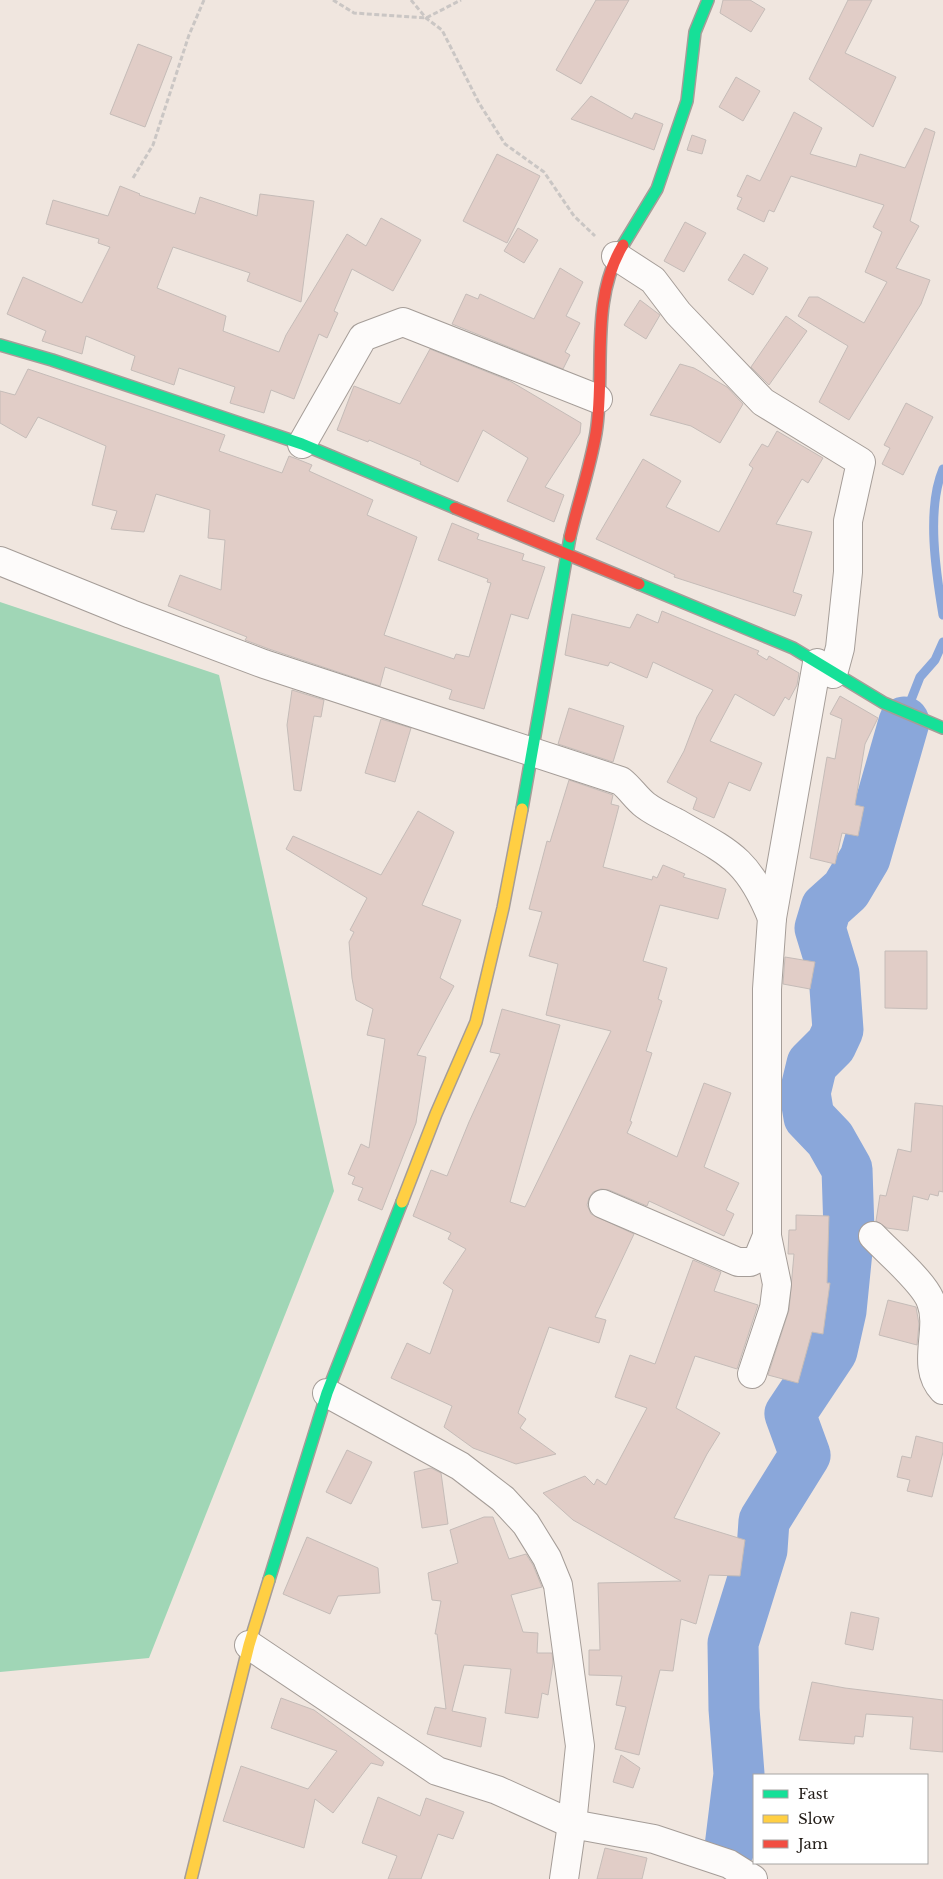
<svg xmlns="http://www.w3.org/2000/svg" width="943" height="1879" font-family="'Libre Baskerville',serif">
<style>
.forest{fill:#a0d6b6}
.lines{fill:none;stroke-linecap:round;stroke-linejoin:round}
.stream{stroke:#8aa7da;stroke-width:9}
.river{stroke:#8aa7da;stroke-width:51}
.building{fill:#e1cdc7;stroke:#c5bcb8}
.street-casing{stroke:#a59d98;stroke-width:30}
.fast-casing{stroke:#a59d98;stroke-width:14}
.slow-casing{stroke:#a59d98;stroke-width:14}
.jam-casing{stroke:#a59d98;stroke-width:14}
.path{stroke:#cac6c4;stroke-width:3;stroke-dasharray:5 2.5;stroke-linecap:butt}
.street{stroke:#fdfbfa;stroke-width:28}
.fast{stroke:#16e098;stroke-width:11}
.slow{stroke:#ffcf43;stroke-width:11}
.jam{stroke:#f24e42;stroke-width:11}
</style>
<rect width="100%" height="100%" fill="#f0e6df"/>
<polygon class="forest" points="0,602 219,675 334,1191 149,1658 0,1672"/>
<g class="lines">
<g class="stream">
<path d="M 943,469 C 926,509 936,573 943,615"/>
<polyline points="909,705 920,677 935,660 943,642"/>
</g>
<polyline class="river" points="730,1847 739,1774 734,1709 733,1643 762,1550 764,1521 805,1455 790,1414 832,1351 841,1311 849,1231 847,1169 830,1139 809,1117 805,1093 812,1064 831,1045 838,1030 834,974 820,928 826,908 846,890 865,858 904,722"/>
</g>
<g class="building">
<polygon points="596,0 629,0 581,84 556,70"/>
<polygon points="723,0 750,0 765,9 751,32 720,13"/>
<polygon points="848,0 872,0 845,53 896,77 873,127 809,79"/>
<polygon points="138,44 172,57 145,127 110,114"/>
<polygon points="736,77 760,91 743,121 719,107"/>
<polygon points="591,96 632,119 635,113 663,124 654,150 571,119"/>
<polygon points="794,112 822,128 810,154 856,167 860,154 905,168 925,128 935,132 910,221 919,226 896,268 930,280 921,304 849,420 819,402 848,346 798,316 809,297 818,297 864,323 887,282 865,272 882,232 873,227 884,205 791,176 774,212 769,210 764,222 737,209 742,198 737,196 747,175 760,181"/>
<polygon points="692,135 706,140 702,154 687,150"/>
<polygon points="497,154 540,176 507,243 463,221"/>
<polygon points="120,186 140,194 139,195 195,214 200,197 257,216 260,194 314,201 301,302 247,281 250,273 173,247 157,288 226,316 223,331 279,352 286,335 347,234 366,246 381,218 421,240 393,291 352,269 334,311 338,313 327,338 319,334 294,399 271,390 264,413 230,403 235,387 179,368 174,385 131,370 135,356 86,336 82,354 42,341 46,331 7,314 23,277 82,303 110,247 98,243 99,239 46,224 53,200 108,216"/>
<polygon points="685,222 706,233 684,272 664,261"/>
<polygon points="518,228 538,240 524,263 504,251"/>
<polygon points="744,254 768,268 753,295 728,280"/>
<polygon points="560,268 583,282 566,316 580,323 565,352 570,355 563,369 452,324 466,294 478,299 480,294 534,319"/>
<polygon points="640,300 660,315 646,339 624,325"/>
<polygon points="786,316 807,331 769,385 751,367"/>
<polygon points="430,349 510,381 581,423 580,433 545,487 564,495 554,522 507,501 528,458 483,430 458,482 420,464 421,462 369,440 368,442 337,430 354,386 400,404"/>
<polygon points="680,364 694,368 727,387 743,404 720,443 691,426 650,415"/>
<polygon points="28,369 225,435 219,451 282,473 289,456 297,459 312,465 309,471 373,500 367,515 417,537 384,635 454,659 456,654 469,657 491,583 487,582 488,579 438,560 452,523 479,534 477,539 524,554 522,560 545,567 528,619 511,614 484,709 449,699 452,690 385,667 380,686 269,649 245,640 247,637 168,606 180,575 221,590 225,540 208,538 210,510 156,494 144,532 111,529 117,511 92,505 106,446 38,417 26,438 0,423 0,391 15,395"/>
<polygon points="906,403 933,417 903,475 882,464 890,448 884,445"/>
<polygon points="777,431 823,458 808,483 802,479 776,524 812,532 793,592 802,595 795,616 674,577 675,575 596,539 643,459 681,481 666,507 719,532 753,468 749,465 762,444 768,447"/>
<polygon points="662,611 759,651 757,654 767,660 769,656 799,673 797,685 789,700 785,697 774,716 735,694 710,741 762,763 750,791 729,782 714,818 693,809 697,798 667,782 684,751 697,717 713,690 653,662 647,678 610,662 608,666 565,655 572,614 630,628 637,614 658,623"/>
<polygon points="292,690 324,700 321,717 314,716 301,791 294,790 287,725"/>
<polygon points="840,696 878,718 865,744 855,805 864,807 858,836 842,833 835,864 810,858 827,757 835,759 842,719 830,714"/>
<polygon points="569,708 624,726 613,762 558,744"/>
<polygon points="381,719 411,728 395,782 365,773"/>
<polygon points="569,780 613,795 611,804 619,806 603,867 652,880 653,876 657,878 663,865 685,874 683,877 726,889 718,919 660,905 643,961 667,968 658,999 662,1001 646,1051 652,1053 630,1121 632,1122 627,1133 677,1157 704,1083 731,1093 704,1167 739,1183 726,1210 734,1214 724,1236 649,1201 647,1206 609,1190 601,1189 593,1192 589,1198 587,1205 591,1214 634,1234 595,1317 606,1320 599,1343 549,1327 518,1413 526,1419 520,1428 556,1454 516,1464 473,1448 444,1427 452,1406 391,1378 407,1343 430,1354 453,1290 443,1283 466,1249 448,1239 451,1233 413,1216 431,1170 447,1176 469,1122 500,1054 490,1052 502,1009 560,1025 510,1202 525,1207 611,1031 546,1015 558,964 529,956 542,912 529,909 547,841 550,842"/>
<polygon points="418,811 454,832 422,905 461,920 440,978 454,986 417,1055 426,1057 416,1123 382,1210 358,1200 363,1188 352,1184 355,1177 348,1174 361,1144 369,1148 385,1039 367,1035 373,1009 356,1000 352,978 349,942 354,932 350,930 367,898 286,849 293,836 381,875"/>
<polygon points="885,951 927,951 927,1009 885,1008"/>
<polygon points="785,957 815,962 810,989 783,984"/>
<polygon points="915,1103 943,1106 943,1192 939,1191 938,1196 930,1194 928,1200 913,1196 908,1231 887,1228 876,1221 880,1195 886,1196 898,1149 911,1152"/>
<polygon points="796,1215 829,1216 827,1283 830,1283 823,1334 812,1332 798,1383 768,1375 789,1310 794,1254 788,1254 789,1230 796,1230"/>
<polygon points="693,1260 721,1272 714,1291 758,1305 737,1369 695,1356 676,1408 720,1433 707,1454 674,1518 745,1540 740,1576 709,1575 696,1624 681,1619 673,1671 660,1670 639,1755 615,1749 626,1707 616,1705 622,1676 589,1675 589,1650 600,1650 598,1583 681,1581 573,1520 543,1493 585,1476 594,1485 597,1479 606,1485 647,1408 615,1397 630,1355 655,1364"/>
<polygon points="888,1300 916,1307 919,1324 917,1345 879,1335"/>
<polygon points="916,1436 943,1443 943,1452 932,1497 907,1491 910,1480 897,1477 902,1456 911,1458"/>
<polygon points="347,1450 372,1462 351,1504 326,1492"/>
<polygon points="431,1468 441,1473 448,1524 422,1528 414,1472"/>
<polygon points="484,1517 493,1517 509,1559 526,1554 533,1565 542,1587 511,1595 523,1632 538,1633 537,1653 552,1653 553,1663 548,1695 542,1693 538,1718 505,1713 511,1669 464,1665 452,1711 486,1718 481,1747 427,1734 435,1707 446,1709 437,1634 435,1634 441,1601 432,1600 428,1573 458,1563 450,1530"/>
<polygon points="307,1537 378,1568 380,1593 338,1596 330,1614 283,1594"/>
<polygon points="851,1612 879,1618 873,1650 845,1644"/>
<polygon points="812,1682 845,1688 943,1700 943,1752 910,1749 913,1717 866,1714 863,1737 855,1736 854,1744 799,1740"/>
<polygon points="281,1698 314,1710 384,1762 382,1766 371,1763 333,1813 315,1799 304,1848 223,1821 241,1766 308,1789 337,1751 271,1728"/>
<polygon points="621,1755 640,1768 633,1788 613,1782"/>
<polygon points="378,1797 420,1816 426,1798 464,1812 453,1839 438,1834 421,1879 388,1879 397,1856 362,1843"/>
<polygon points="605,1848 647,1858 642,1879 597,1879"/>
</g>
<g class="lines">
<defs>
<g id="street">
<polyline points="616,256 653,280 678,313 763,402 861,462 848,521 848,572 840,648 833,674"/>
<polyline points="302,444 363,337 403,322 598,399"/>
<path d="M 0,561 L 131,614 L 264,664 L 621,781 C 630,788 636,798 645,805 C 654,812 665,817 675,822 C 728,852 748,858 772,918"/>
<polyline points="603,1204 738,1262 750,1262 758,1258 767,1236"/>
<path d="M 873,1236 C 888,1252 925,1283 931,1302 C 942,1330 920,1366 943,1390"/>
<polyline points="752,1374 774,1308 777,1284 767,1236 767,989 772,918 817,663"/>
<polyline points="327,1393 460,1466 503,1499 526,1524 547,1558 558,1585 580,1746 572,1824 564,1879"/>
<polyline points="249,1645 437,1771 497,1790 572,1824 654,1839 729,1864 753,1879"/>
</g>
<g id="fast">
<polyline points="623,245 657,189 687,101 695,32 708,0"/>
<polyline points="0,345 52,360 302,444 455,508"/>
<polyline points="639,584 793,648 884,703 943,728"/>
<polyline points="522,809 570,537"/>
<polyline points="269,1580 327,1393 402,1202"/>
</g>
<g id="slow">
<polyline points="402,1202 436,1114 476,1022 503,908 522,809"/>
<polyline points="191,1879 249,1645 269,1580"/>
</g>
<g id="jam">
<polyline points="455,508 639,584"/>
<path d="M 570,537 C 578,503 590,468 596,433 C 606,371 589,301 623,245"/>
</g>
</defs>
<use href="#street" class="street-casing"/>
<use href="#fast" class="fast-casing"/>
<use href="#slow" class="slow-casing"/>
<use href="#jam" class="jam-casing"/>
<g class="path">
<polyline points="333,0 354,13 426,18 461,0"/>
<polyline points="411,0 426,18 442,30 479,103 505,144 544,172 574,216 595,236"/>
<polyline points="133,178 153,145 189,35 204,0"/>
</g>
<use href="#street" class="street"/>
<use href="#fast" class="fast"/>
<use href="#slow" class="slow"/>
<use href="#jam" class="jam"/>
</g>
<rect x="753" y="1774" width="175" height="90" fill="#ffffff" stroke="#a7a5a3"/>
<rect x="763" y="1790" width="25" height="8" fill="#16e098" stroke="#a7a5a3"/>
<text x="798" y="1799" font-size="15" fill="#231d18">Fast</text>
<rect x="763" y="1815" width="25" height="8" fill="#ffcf43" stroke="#a7a5a3"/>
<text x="798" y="1824" font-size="15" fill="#231d18">Slow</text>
<rect x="763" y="1840" width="25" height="8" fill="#f24e42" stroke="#a7a5a3"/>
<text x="798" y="1849" font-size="15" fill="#231d18">Jam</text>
</svg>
